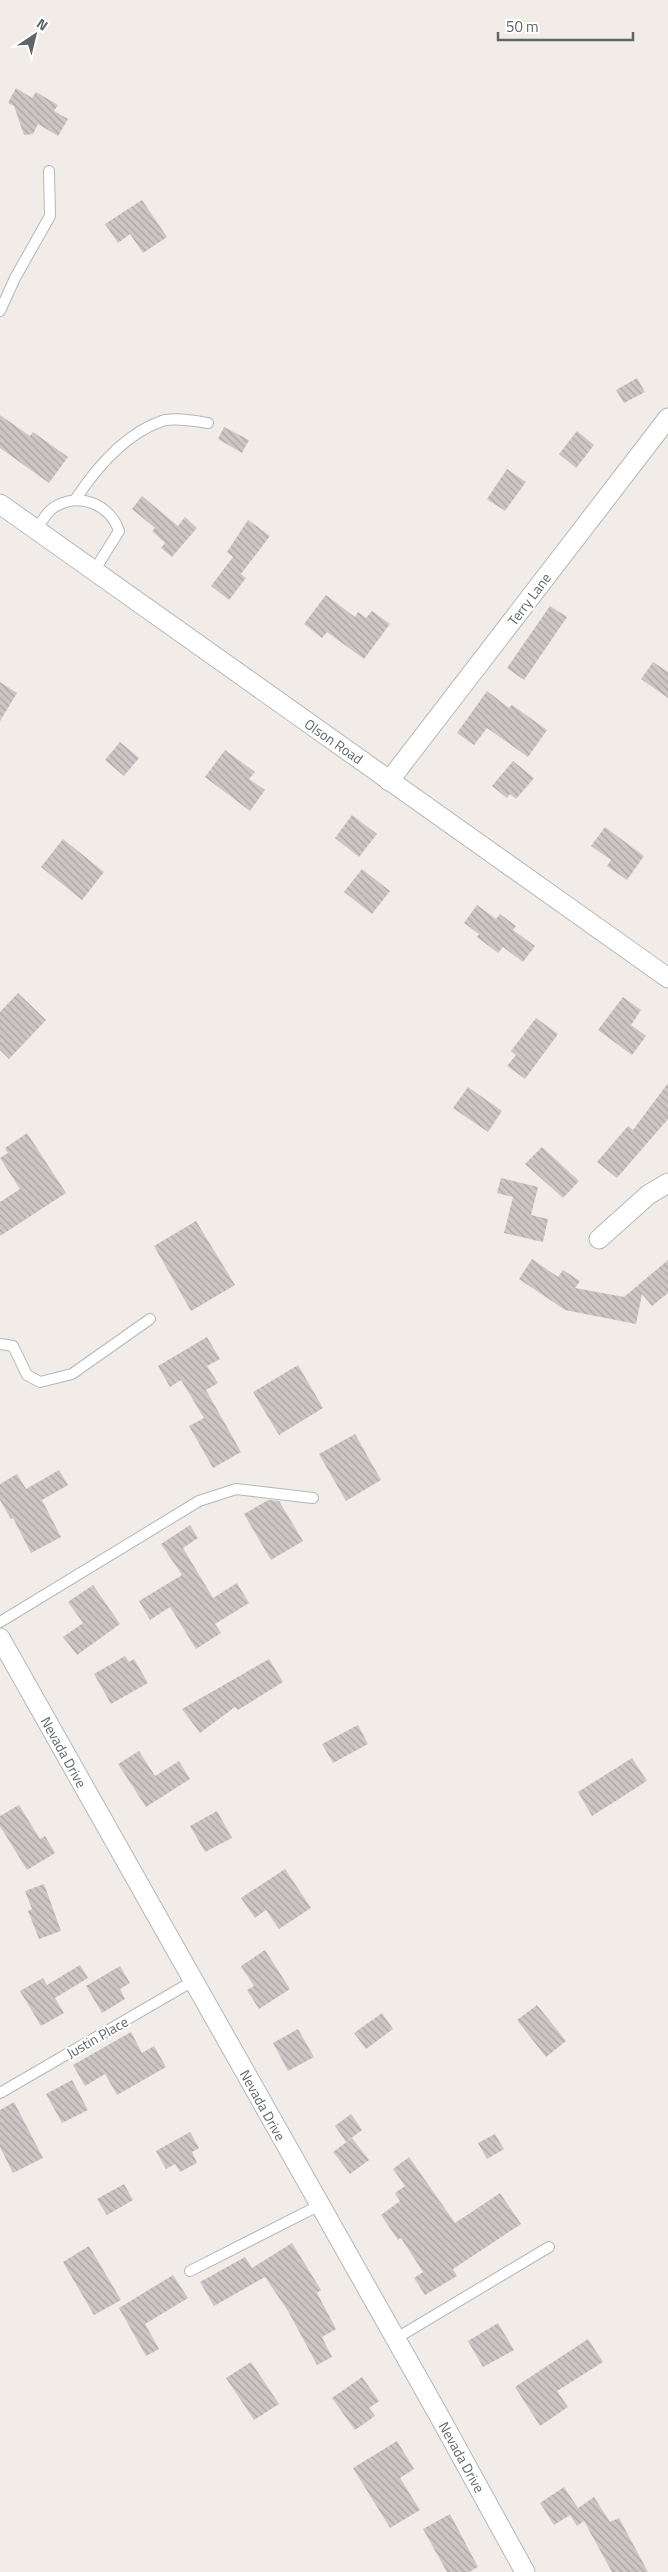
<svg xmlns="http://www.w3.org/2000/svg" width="668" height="2572" font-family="'Titillium Web',sans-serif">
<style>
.building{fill:url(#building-back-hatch)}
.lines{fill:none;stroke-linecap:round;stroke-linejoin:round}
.lane-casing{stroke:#b3b8ba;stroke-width:12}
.street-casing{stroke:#b3b8ba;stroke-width:21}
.lane{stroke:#fff;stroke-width:10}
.street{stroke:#fff;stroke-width:19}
.labels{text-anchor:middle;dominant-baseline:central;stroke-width:4;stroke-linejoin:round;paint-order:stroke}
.street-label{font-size:14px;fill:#5f6668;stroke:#fff}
</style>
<defs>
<pattern id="building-back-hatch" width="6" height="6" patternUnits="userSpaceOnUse" patternTransform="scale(1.25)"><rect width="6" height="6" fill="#ccc7c5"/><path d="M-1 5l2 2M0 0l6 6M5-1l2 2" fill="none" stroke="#a9a5a4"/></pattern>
</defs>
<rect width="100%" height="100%" fill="#f1ece8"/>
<g class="building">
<polygon points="16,88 32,98 36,92 58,105 54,111 68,119 58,136 38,124 33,134 24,135 14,106 8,103"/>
<polygon points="142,200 167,237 143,253 130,234 118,243 105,224"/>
<polygon points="637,378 645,392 624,403 616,390"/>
<polygon points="0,415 30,436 33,432 68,457 49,483 0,448"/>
<polygon points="224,427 249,440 242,453 218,439"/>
<polygon points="577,431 594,445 576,468 559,454"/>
<polygon points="507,469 526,482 505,511 487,499"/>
<polygon points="142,496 178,526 185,517 197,528 172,557 161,548 165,543 152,531 155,528 132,509"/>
<polygon points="248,520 270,536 241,574 246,578 229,600 211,586 233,557 227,552"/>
<polygon points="326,595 355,617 358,612 366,618 372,611 390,624 364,659 327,632 322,638 304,624"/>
<polygon points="550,606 567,617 524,680 507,668"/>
<polygon points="653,662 668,672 668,698 641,679"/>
<polygon points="0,682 17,693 0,721"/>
<polygon points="487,691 509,708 512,705 547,730 528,757 487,728 474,745 457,733"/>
<polygon points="120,742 139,758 124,776 105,760"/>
<polygon points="225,750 255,772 249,779 265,790 250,811 205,777"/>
<polygon points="513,761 534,778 516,799 510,794 507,798 492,786"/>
<polygon points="352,815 377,834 359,857 335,838"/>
<polygon points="605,827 644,856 627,880 607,866 611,860 591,846"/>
<polygon points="63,839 104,872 82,900 41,867"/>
<polygon points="362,869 390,891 372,914 344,892"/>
<polygon points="477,905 496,919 500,914 516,926 513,930 535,946 523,962 503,947 498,953 477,937 479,934 464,923"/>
<polygon points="18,993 46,1020 9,1059 0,1050 0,1012"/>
<polygon points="623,997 641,1010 631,1025 646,1036 632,1055 598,1030"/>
<polygon points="536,1018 558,1034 525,1079 507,1066 516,1055 511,1051"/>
<polygon points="668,1083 668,1119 617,1178 597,1162 628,1126 633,1130"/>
<polygon points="468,1087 502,1111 488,1132 453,1108"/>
<polygon points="27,1133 66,1193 0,1236 0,1202 20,1189 0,1158 8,1153 5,1148"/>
<polygon points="542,1147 579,1181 563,1198 525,1164"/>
<polygon points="501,1178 538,1187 531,1215 548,1219 543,1242 504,1233 513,1197 497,1193"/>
<polygon points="196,1221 235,1285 191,1311 154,1246"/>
<polygon points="532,1259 558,1277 563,1270 580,1281 575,1288 624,1297 668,1260 668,1293 652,1306 642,1294 636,1324 565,1310 519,1279"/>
<polygon points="207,1337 220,1359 207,1366 218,1383 206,1390 241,1452 213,1468 189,1426 204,1418 181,1380 170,1387 158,1366"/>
<polygon points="298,1365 323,1408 279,1435 253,1392"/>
<polygon points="355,1434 381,1480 346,1501 319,1454"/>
<polygon points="59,1470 68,1485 42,1500 61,1537 31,1553 13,1518 11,1519 0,1500 0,1484 17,1474 26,1489"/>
<polygon points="268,1500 279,1501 303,1541 271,1560 244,1514"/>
<polygon points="190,1525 198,1538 183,1548 213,1598 237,1583 249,1603 215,1624 221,1633 196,1649 170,1607 150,1620 139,1601 182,1575 161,1544"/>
<polygon points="93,1585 120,1624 77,1655 63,1637 83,1623 68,1602"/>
<polygon points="125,1656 129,1662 134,1659 148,1683 111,1704 94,1674"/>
<polygon points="269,1659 283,1682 238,1710 235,1707 200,1733 182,1709"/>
<polygon points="358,1725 368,1744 333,1763 322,1744"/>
<polygon points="139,1751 155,1776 179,1761 190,1779 146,1807 118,1764"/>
<polygon points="632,1758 647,1781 592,1816 578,1792"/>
<polygon points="19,1805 40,1839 45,1836 55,1853 27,1870 0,1826 0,1816"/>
<polygon points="217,1811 232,1838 205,1852 190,1826"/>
<polygon points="285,1869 311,1908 279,1929 266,1910 255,1918 241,1898"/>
<polygon points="44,1884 61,1931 39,1939 28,1911 32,1909 25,1891"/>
<polygon points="265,1950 290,1989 259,2009 247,1990 254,1986 241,1966"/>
<polygon points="80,1965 88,1978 55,1998 64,2013 41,2026 20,1991 43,1978 47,1985"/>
<polygon points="120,1966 130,1983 120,1989 125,1999 102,2013 86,1986"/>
<polygon points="537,2005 566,2041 546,2057 517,2020"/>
<polygon points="382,2013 393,2029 366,2049 354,2033"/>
<polygon points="298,2029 314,2057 288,2071 273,2043"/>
<polygon points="131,2032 142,2053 154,2046 166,2067 117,2095 105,2074 85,2086 73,2065"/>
<polygon points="72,2080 88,2110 62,2123 46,2094"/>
<polygon points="14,2102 43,2158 13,2173 0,2147 0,2110"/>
<polygon points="351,2114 362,2130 346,2142 335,2126"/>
<polygon points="190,2132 199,2148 192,2152 197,2163 180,2172 175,2164 166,2169 156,2151"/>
<polygon points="495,2134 504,2149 487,2159 478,2143"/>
<polygon points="352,2138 369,2160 350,2174 333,2152"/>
<polygon points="409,2157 455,2223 500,2193 521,2224 453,2269 457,2276 425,2295 414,2278 423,2272 401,2238 398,2240 381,2215 400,2201 395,2193 405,2186 393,2169"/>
<polygon points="124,2184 133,2200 107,2215 97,2199"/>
<polygon points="292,2243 321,2290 317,2293 336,2329 322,2337 332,2357 317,2365 288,2311 265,2277 214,2306 200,2282 245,2257 252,2268"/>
<polygon points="89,2246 121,2300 94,2315 63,2262"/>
<polygon points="173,2275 188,2298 145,2324 159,2349 146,2356 119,2308"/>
<polygon points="498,2323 514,2350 483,2367 468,2341"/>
<polygon points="588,2339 603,2362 557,2391 568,2407 540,2426 515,2387"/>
<polygon points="251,2362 279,2404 254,2420 226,2378"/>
<polygon points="362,2377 379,2401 369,2408 375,2416 355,2430 332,2398"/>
<polygon points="397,2441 414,2469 400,2478 420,2510 390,2528 353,2468"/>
<polygon points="564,2487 578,2508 594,2497 610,2522 619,2518 648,2572 612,2572 584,2521 577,2526 570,2515 554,2525 540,2503"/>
<polygon points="450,2514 478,2567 469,2572 447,2572 423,2529"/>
</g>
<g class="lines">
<defs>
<g id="lane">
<polyline points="0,311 15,278 50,216 49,171"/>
<path d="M 75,500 C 96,468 124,434 162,421 C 174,417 195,421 208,423"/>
<path d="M 36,529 C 41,523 47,512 53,508 C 78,491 110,504 119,531 L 94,571"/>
<polyline points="0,1344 13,1346 27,1375 40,1382 72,1374 150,1319"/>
<polyline points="0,1622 199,1501 236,1489 313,1498"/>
<polyline points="0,2093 193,1981"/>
<polyline points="190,2271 320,2205"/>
<polyline points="395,2339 549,2247"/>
</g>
<g id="street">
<polyline points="0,504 668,978"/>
<polyline points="389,781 668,418"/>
<polyline points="599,1239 648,1195 668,1183"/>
<polyline points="0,1638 437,2412 525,2572"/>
</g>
</defs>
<use href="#lane" class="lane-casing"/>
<use href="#street" class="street-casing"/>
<use href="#lane" class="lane"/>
<use href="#street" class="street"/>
</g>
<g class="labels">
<g class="street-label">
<text transform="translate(529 599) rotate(-53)">Terry Lane</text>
<text transform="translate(334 741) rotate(35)">Olson Road</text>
<text transform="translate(64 1752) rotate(61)">Nevada Drive</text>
<text transform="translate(97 2037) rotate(-30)">Justin Place</text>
<text transform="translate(263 2105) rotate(61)">Nevada Drive</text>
<text transform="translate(462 2457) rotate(61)">Nevada Drive</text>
</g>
</g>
<g transform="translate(35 35) rotate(35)" stroke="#ffffff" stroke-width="4" paint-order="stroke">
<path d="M0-4L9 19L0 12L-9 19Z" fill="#5f6668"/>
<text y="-8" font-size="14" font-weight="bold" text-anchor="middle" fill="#5f6668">N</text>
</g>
<path d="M498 32v8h135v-8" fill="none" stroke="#5f6668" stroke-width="2.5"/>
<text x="506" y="32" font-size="15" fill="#5f6668" stroke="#ffffff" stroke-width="4" paint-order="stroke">50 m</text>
</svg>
